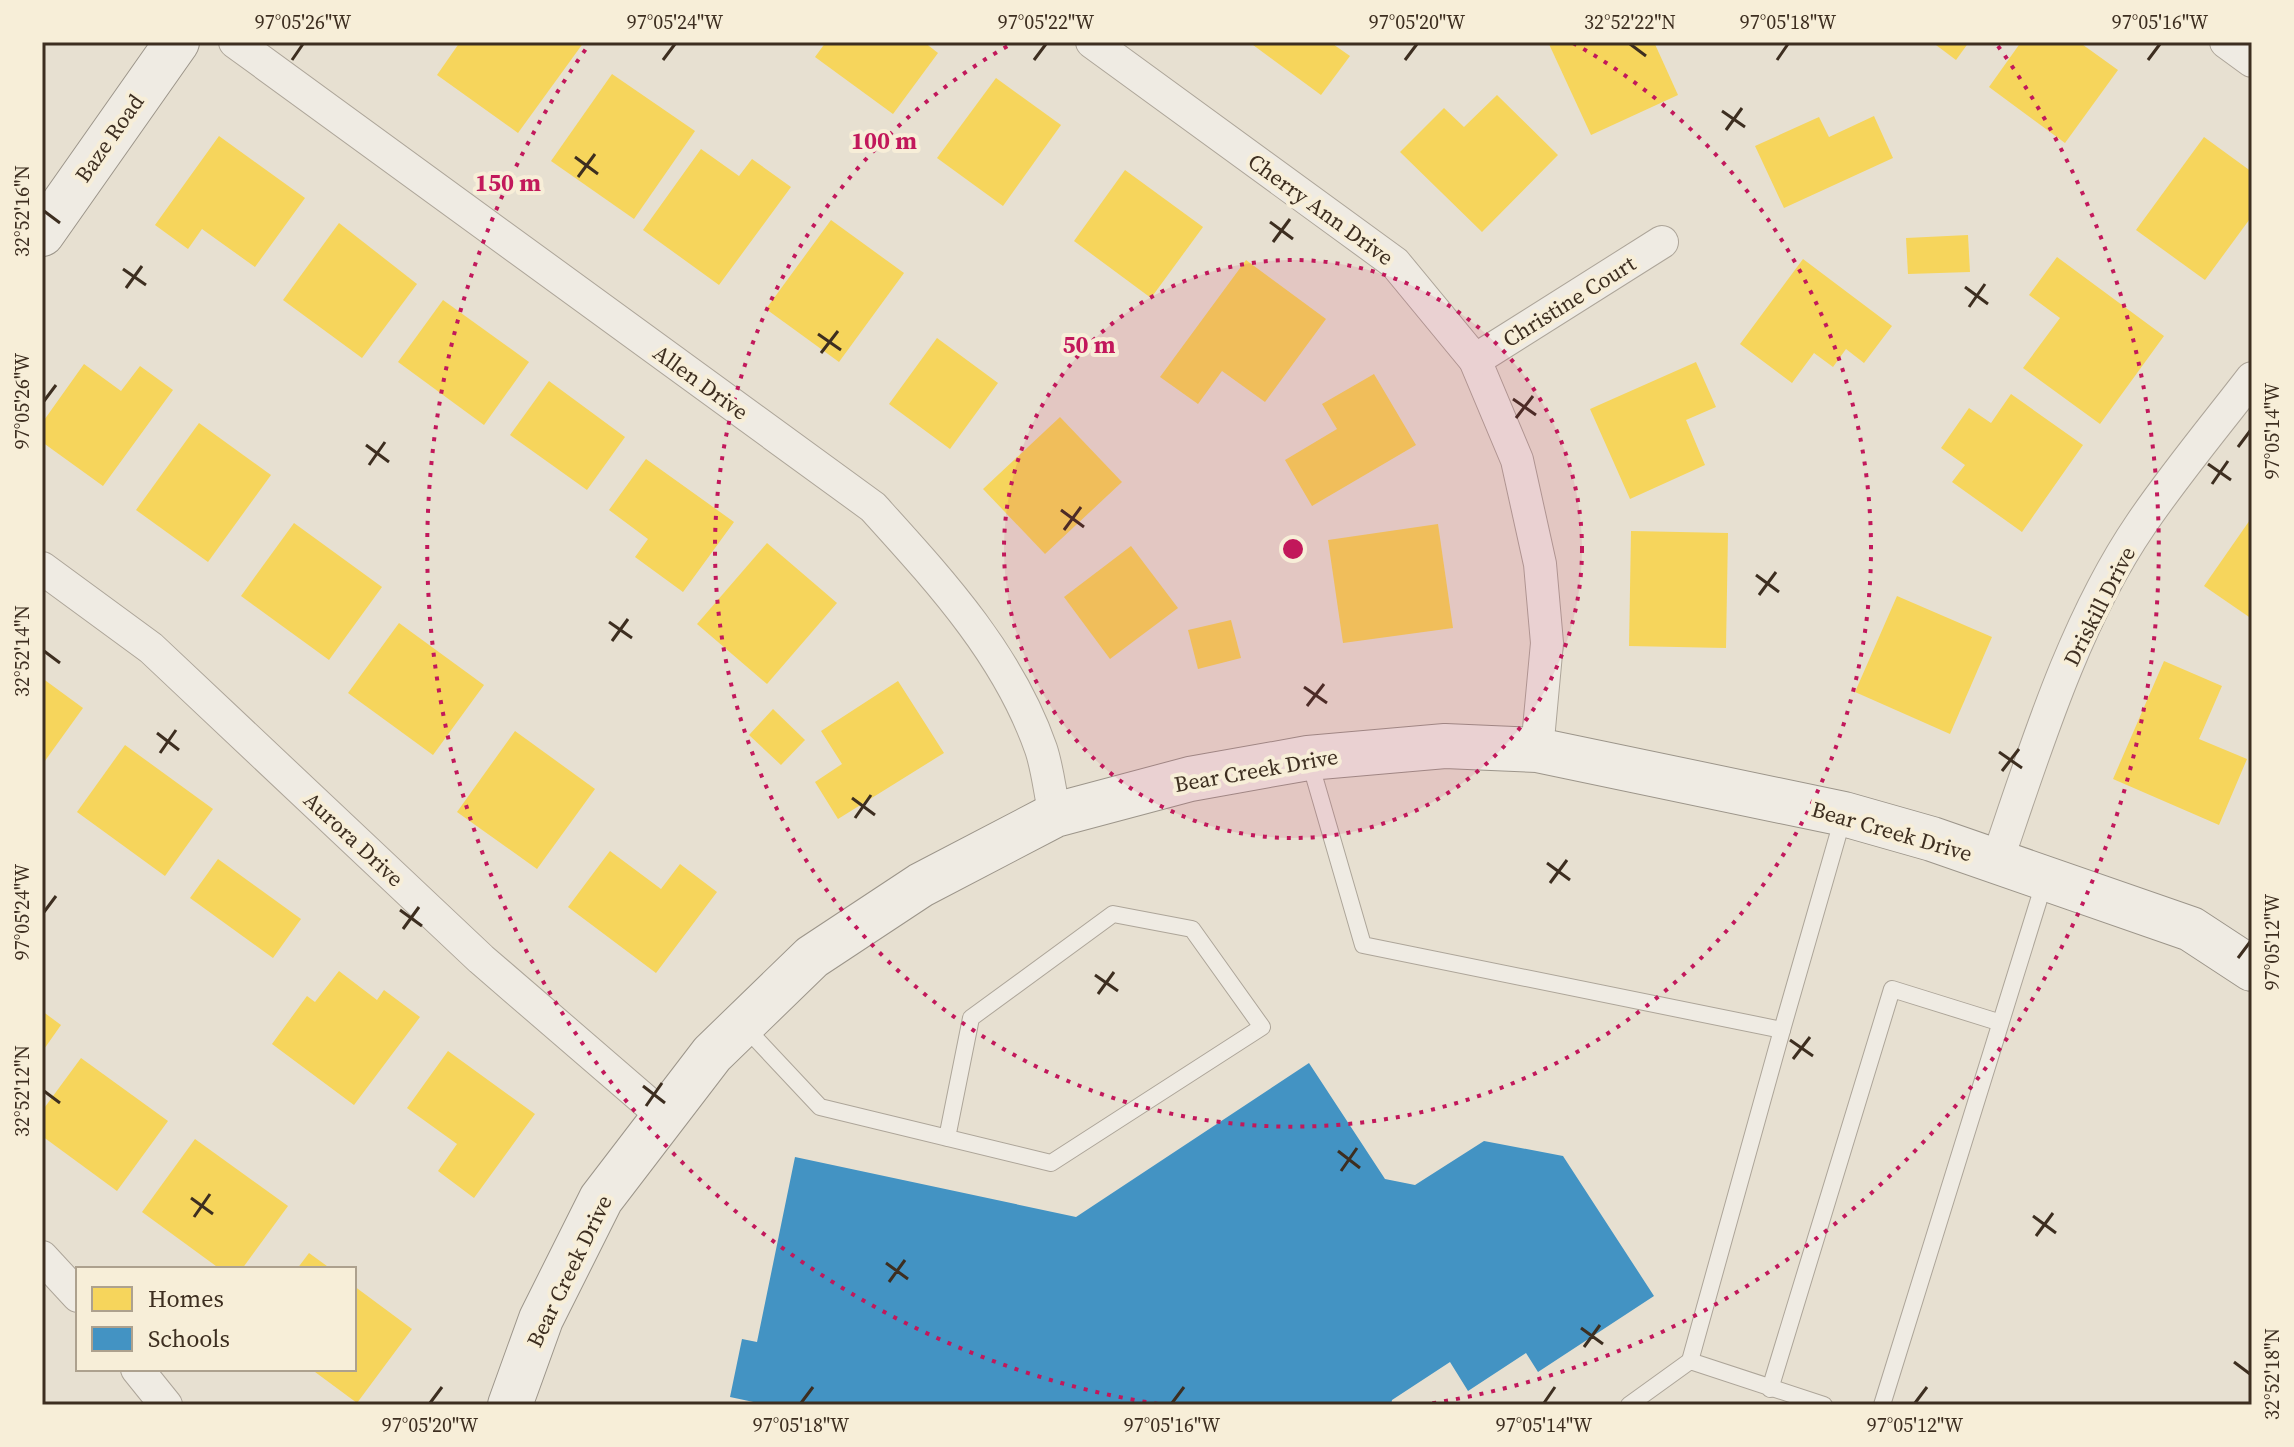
<svg xmlns="http://www.w3.org/2000/svg" width="2294" height="1447" font-family="'Source Serif 4',serif">
<style>
.homes{fill:#f6d55c}
.schools{fill:#4393c3}
.lines{fill:none;stroke-linecap:round;stroke-linejoin:round}
.lane-casing{stroke:#ada599;stroke-width:18}
.street-casing{stroke:#ada599;stroke-width:34}
.secondary-casing{stroke:#9c958a;stroke-width:46}
.lane{stroke:#efebe3;stroke-width:16}
.street{stroke:#efebe3;stroke-width:32}
.secondary{stroke:#efebe3;stroke-width:44}
.ticks{fill:none;stroke:#3d2e20;stroke-width:3}
.ring{fill:none;stroke:#c2185b;stroke-width:4;stroke-dasharray:4 8}
.labels{text-anchor:middle;dominant-baseline:central;stroke-width:8;stroke-linejoin:round;paint-order:stroke}
.street-label{font-size:22px;fill:#3d2e20;stroke:#f7eed8}
.centre{fill:#c2185b;stroke:#f7eed8;stroke-width:4}
.ring-label{font-size:24px;text-anchor:middle;font-weight:bold;fill:#c2185b;stroke:#f7eed8;stroke-width:8;stroke-linejoin:round;paint-order:stroke}
.neatline{fill:none;stroke:#3d2e20;stroke-width:3}
.ticks-label{font-size:20px;text-anchor:middle;fill:#3d2e20}
</style>
<rect width="100%" height="100%" fill="#e7e0d1"/>
<g class="homes">
<polygon points="460,42 584,42 518,133 437,75"/>
<polygon points="826,42 924,42 938,53 893,114 815,57"/>
<polygon points="1249,42 1330,42 1350,56 1321,95"/>
<polygon points="1548,42 1654,42 1678,95 1591,135"/>
<polygon points="1932,42 1969,42 1956,60"/>
<polygon points="2021,42 2079,42 2118,70 2065,143 1989,87"/>
<polygon points="612,74 695,131 634,219 551,161"/>
<polygon points="996,78 1061,125 1003,206 937,158"/>
<polygon points="1497,95 1558,155 1482,232 1400,152 1444,108 1464,127"/>
<polygon points="1874,116 1893,158 1784,208 1755,146 1819,117 1829,137"/>
<polygon points="219,136 305,198 255,267 202,229 188,249 155,225"/>
<polygon points="2204,137 2252,172 2252,216 2205,280 2136,230"/>
<polygon points="701,149 739,176 752,159 791,187 719,285 643,230"/>
<polygon points="1125,170 1203,227 1151,298 1074,241"/>
<polygon points="831,220 904,273 839,362 766,309"/>
<polygon points="339,223 417,284 362,358 283,300"/>
<polygon points="1968,235 1970,272 1908,274 1906,238"/>
<polygon points="2057,257 2164,336 2100,424 2023,368 2060,318 2029,295"/>
<polygon points="1803,259 1892,326 1864,363 1846,349 1833,367 1814,353 1792,383 1740,344"/>
<polygon points="1246,260 1326,319 1265,402 1222,371 1198,404 1160,377"/>
<polygon points="443,300 529,362 484,425 398,362"/>
<polygon points="937,338 998,383 950,449 889,404"/>
<polygon points="1696,362 1716,407 1686,420 1705,465 1630,499 1590,409"/>
<polygon points="84,364 121,391 140,366 173,390 103,486 42,442 42,423"/>
<polygon points="1374,374 1416,445 1312,506 1285,460 1337,429 1322,404"/>
<polygon points="549,381 625,437 587,490 510,435"/>
<polygon points="2011,394 2083,445 2022,532 1952,482 1965,465 1941,448 1969,408 1991,423"/>
<polygon points="1060,417 1122,482 1045,554 983,489"/>
<polygon points="199,423 271,475 208,562 136,510"/>
<polygon points="646,459 734,522 683,592 635,557 648,539 609,510"/>
<polygon points="2252,517 2252,619 2204,586"/>
<polygon points="294,523 382,587 329,660 241,596"/>
<polygon points="1438,524 1453,628 1343,643 1328,540"/>
<polygon points="1631,531 1728,533 1726,648 1629,646"/>
<polygon points="767,543 837,603 767,684 697,624"/>
<polygon points="1131,546 1178,608 1110,659 1064,597"/>
<polygon points="1897,596 1992,637 1950,734 1855,692"/>
<polygon points="1231,620 1241,658 1198,669 1188,630"/>
<polygon points="399,623 484,685 433,755 348,693"/>
<polygon points="2164,661 2222,686 2199,739 2247,759 2219,825 2113,779"/>
<polygon points="42,678 83,708 42,765"/>
<polygon points="898,681 944,753 838,819 815,782 842,764 821,731"/>
<polygon points="773,709 805,740 781,765 749,735"/>
<polygon points="515,731 595,789 537,869 457,812"/>
<polygon points="125,745 213,809 165,876 77,812"/>
<polygon points="610,851 661,889 680,864 717,892 656,973 568,907"/>
<polygon points="218,859 301,919 273,958 190,898"/>
<polygon points="339,971 377,1000 384,990 420,1017 354,1105 272,1044 307,996 315,1002"/>
<polygon points="42,1011 61,1025 42,1052"/>
<polygon points="448,1051 535,1114 474,1198 438,1171 457,1144 407,1108"/>
<polygon points="81,1058 168,1121 117,1191 42,1136 42,1111"/>
<polygon points="195,1139 288,1206 242,1269 220,1269 142,1212"/>
<polygon points="309,1253 331,1269 297,1269"/>
<polygon points="354,1286 412,1329 357,1403 311,1369 354,1369"/>
</g>
<polygon class="schools" points="1309,1063 1385,1179 1415,1185 1484,1141 1563,1156 1654,1296 1538,1372 1526,1353 1468,1391 1450,1362 1392,1400 1391,1405 767,1405 730,1397 742,1339 757,1342 795,1157 1076,1217"/>
<g class="lines">
<defs>
<g id="lane">
<polyline points="1309,759 1363,945 1782,1030 1844,814"/>
<polyline points="743,1025 820,1107 1051,1163 1262,1027 1192,929 1113,914 971,1018 947,1138"/>
<polyline points="1690,1361 1782,1030"/>
<polyline points="1770,1389 1892,989 1998,1022"/>
<polyline points="1629,1405 1690,1361 1824,1405"/>
<polyline points="1882,1405 2045,880"/>
</g>
<g id="street">
<path d="M 235,42 L 873,507 C 939,580 1008,654 1041,749 C 1048,770 1050,794 1055,815"/>
<polyline points="1092,42 1395,263 1475,360 1517,460 1540,564 1547,643 1537,750"/>
<polyline points="2226,42 2252,61"/>
<polyline points="1475,360 1662,242"/>
<polyline points="42,568 151,648 481,959 663,1116"/>
<path d="M 1997,861 C 2035,750 2074,622 2141,524 C 2175,474 2215,426 2252,378"/>
<polyline points="42,1257 78,1296"/>
<polyline points="137,1369 166,1405"/>
</g>
<g id="secondary">
<polyline points="42,234 177,42"/>
<polyline points="510,1405 541,1319 601,1199 712,1054 812,957 921,885 1055,815 1190,779 1308,758 1445,746 1537,750 1844,814 1932,839 2191,929 2252,969"/>
</g>
</defs>
<use href="#lane" class="lane-casing"/>
<use href="#street" class="street-casing"/>
<use href="#secondary" class="secondary-casing"/>
<use href="#lane" class="lane"/>
<use href="#street" class="street"/>
<use href="#secondary" class="secondary"/>
</g>
<path class="ticks" d="M 1630,44 L 1646,56M 292,60 L 303,44M 663,60 L 675,44M 1034,60 L 1046,44M 1405,60 L 1417,44M 1777,60 L 1788,44M 2148,60 L 2160,44M 1722,111 L 1745,127M 1726,130 L 1742,108M 575,157 L 598,174M 578,177 L 595,154M 44,211 L 60,223M 1270,222 L 1293,239M 1273,242 L 1290,219M 123,269 L 146,285M 1965,287 L 1988,304M 126,288 L 142,266M 1969,307 L 1985,284M 818,334 L 841,350M 821,353 L 838,331M 1513,399 L 1536,415M 44,401 L 56,385M 1516,418 L 1533,396M 366,445 L 389,462M 2238,447 L 2250,431M 2208,464 L 2231,480M 369,465 L 385,442M 2212,484 L 2228,461M 1061,510 L 1084,527M 1064,530 L 1081,507M 1756,575 L 1779,592M 1759,595 L 1776,572M 609,622 L 632,638M 612,641 L 628,619M 44,651 L 60,663M 1304,687 L 1327,703M 1307,706 L 1324,684M 157,733 L 179,750M 1999,752 L 2022,768M 160,753 L 176,730M 2002,771 L 2019,749M 852,798 L 875,815M 855,818 L 871,795M 1547,863 L 1570,880M 1550,883 L 1567,860M 400,910 L 422,926M 44,912 L 56,896M 403,929 L 419,907M 2238,958 L 2250,942M 1095,975 L 1118,991M 1098,994 L 1114,972M 1790,1040 L 1813,1056M 1793,1059 L 1810,1037M 643,1086 L 665,1103M 44,1091 L 60,1103M 646,1106 L 662,1083M 1338,1151 L 1360,1168M 1341,1171 L 1357,1148M 191,1198 L 213,1214M 2033,1216 L 2056,1233M 194,1217 L 210,1194M 2036,1236 L 2053,1213M 886,1263 L 908,1279M 889,1282 L 905,1260M 1581,1328 L 1603,1344M 1584,1347 L 1600,1325M 2234,1362 L 2250,1374M 430,1403 L 442,1387M 801,1403 L 813,1387M 1172,1403 L 1184,1387M 1544,1403 L 1555,1387M 1915,1403 L 1927,1387"/>
<circle cx="1293" cy="549" r="289" fill="#c2185b" fill-opacity=".12"/>
<g class="ring">
<circle cx="1293" cy="549" r="289"/>
<path d="M1573 43A578 578 0 1 1 1013 43"/>
<path d="M1158 1404A866 866 0 0 1 588 46M1998 46A866 866 0 0 1 1428 1404"/>
</g>
<g class="labels">
<g class="street-label">
<text transform="translate(109 138) rotate(-55)">Baze Road</text>
<text transform="translate(1321 209) rotate(36)">Cherry Ann Drive</text>
<text transform="translate(1569 301) rotate(-32)">Christine Court</text>
<text transform="translate(701 382) rotate(36)">Allen Drive</text>
<text transform="translate(2099 606) rotate(-63)">Driskill Drive</text>
<text transform="translate(1256 770) rotate(-10)">Bear Creek Drive</text>
<text transform="translate(1892 831) rotate(16)">Bear Creek Drive</text>
<text transform="translate(354 839) rotate(43)">Aurora Drive</text>
<text transform="translate(569 1271) rotate(-64)">Bear Creek Drive</text>
</g>
</g>
<circle cx="1293" cy="549" r="12" class="centre"/>
<g class="ring-label">
<text x="884" y="149">100 m</text>
<text x="508" y="191">150 m</text>
<text x="1089" y="353">50 m</text>
</g>
<rect width="2294" height="1447" fill="none" stroke="#f7eed8" stroke-width="88"/>
<rect x="76" y="1267" width="280" height="104" fill="#f7eed8" stroke="#ada18e" stroke-width="2"/>
<rect x="92" y="1287" width="40" height="24" fill="#f6d55c" stroke="#ada18e" stroke-width="2"/>
<text x="148" y="1307" font-size="24" fill="#3d2e20">Homes</text>
<rect x="92" y="1327" width="40" height="24" fill="#4393c3" stroke="#ada18e" stroke-width="2"/>
<text x="148" y="1347" font-size="24" fill="#3d2e20">Schools</text>
<rect x="44" y="44" width="2206" height="1359" class="neatline"/>
<g class="ticks-label">
<text x="303" y="29">97°05'26"W</text>
<text x="675" y="29">97°05'24"W</text>
<text x="1046" y="29">97°05'22"W</text>
<text x="1417" y="29">97°05'20"W</text>
<text x="1630" y="29">32°52'22"N</text>
<text x="1788" y="29">97°05'18"W</text>
<text x="2160" y="29">97°05'16"W</text>
<text transform="translate(22 211) rotate(-90)" y="7">32°52'16"N</text>
<text transform="translate(22 401) rotate(-90)" y="7">97°05'26"W</text>
<text transform="translate(2272 431) rotate(-90)" y="7">97°05'14"W</text>
<text transform="translate(22 651) rotate(-90)" y="7">32°52'14"N</text>
<text transform="translate(22 912) rotate(-90)" y="7">97°05'24"W</text>
<text transform="translate(2272 942) rotate(-90)" y="7">97°05'12"W</text>
<text transform="translate(22 1091) rotate(-90)" y="7">32°52'12"N</text>
<text transform="translate(2272 1374) rotate(-90)" y="7">32°52'18"N</text>
<text x="430" y="1432">97°05'20"W</text>
<text x="801" y="1432">97°05'18"W</text>
<text x="1172" y="1432">97°05'16"W</text>
<text x="1544" y="1432">97°05'14"W</text>
<text x="1915" y="1432">97°05'12"W</text>
</g>
</svg>
